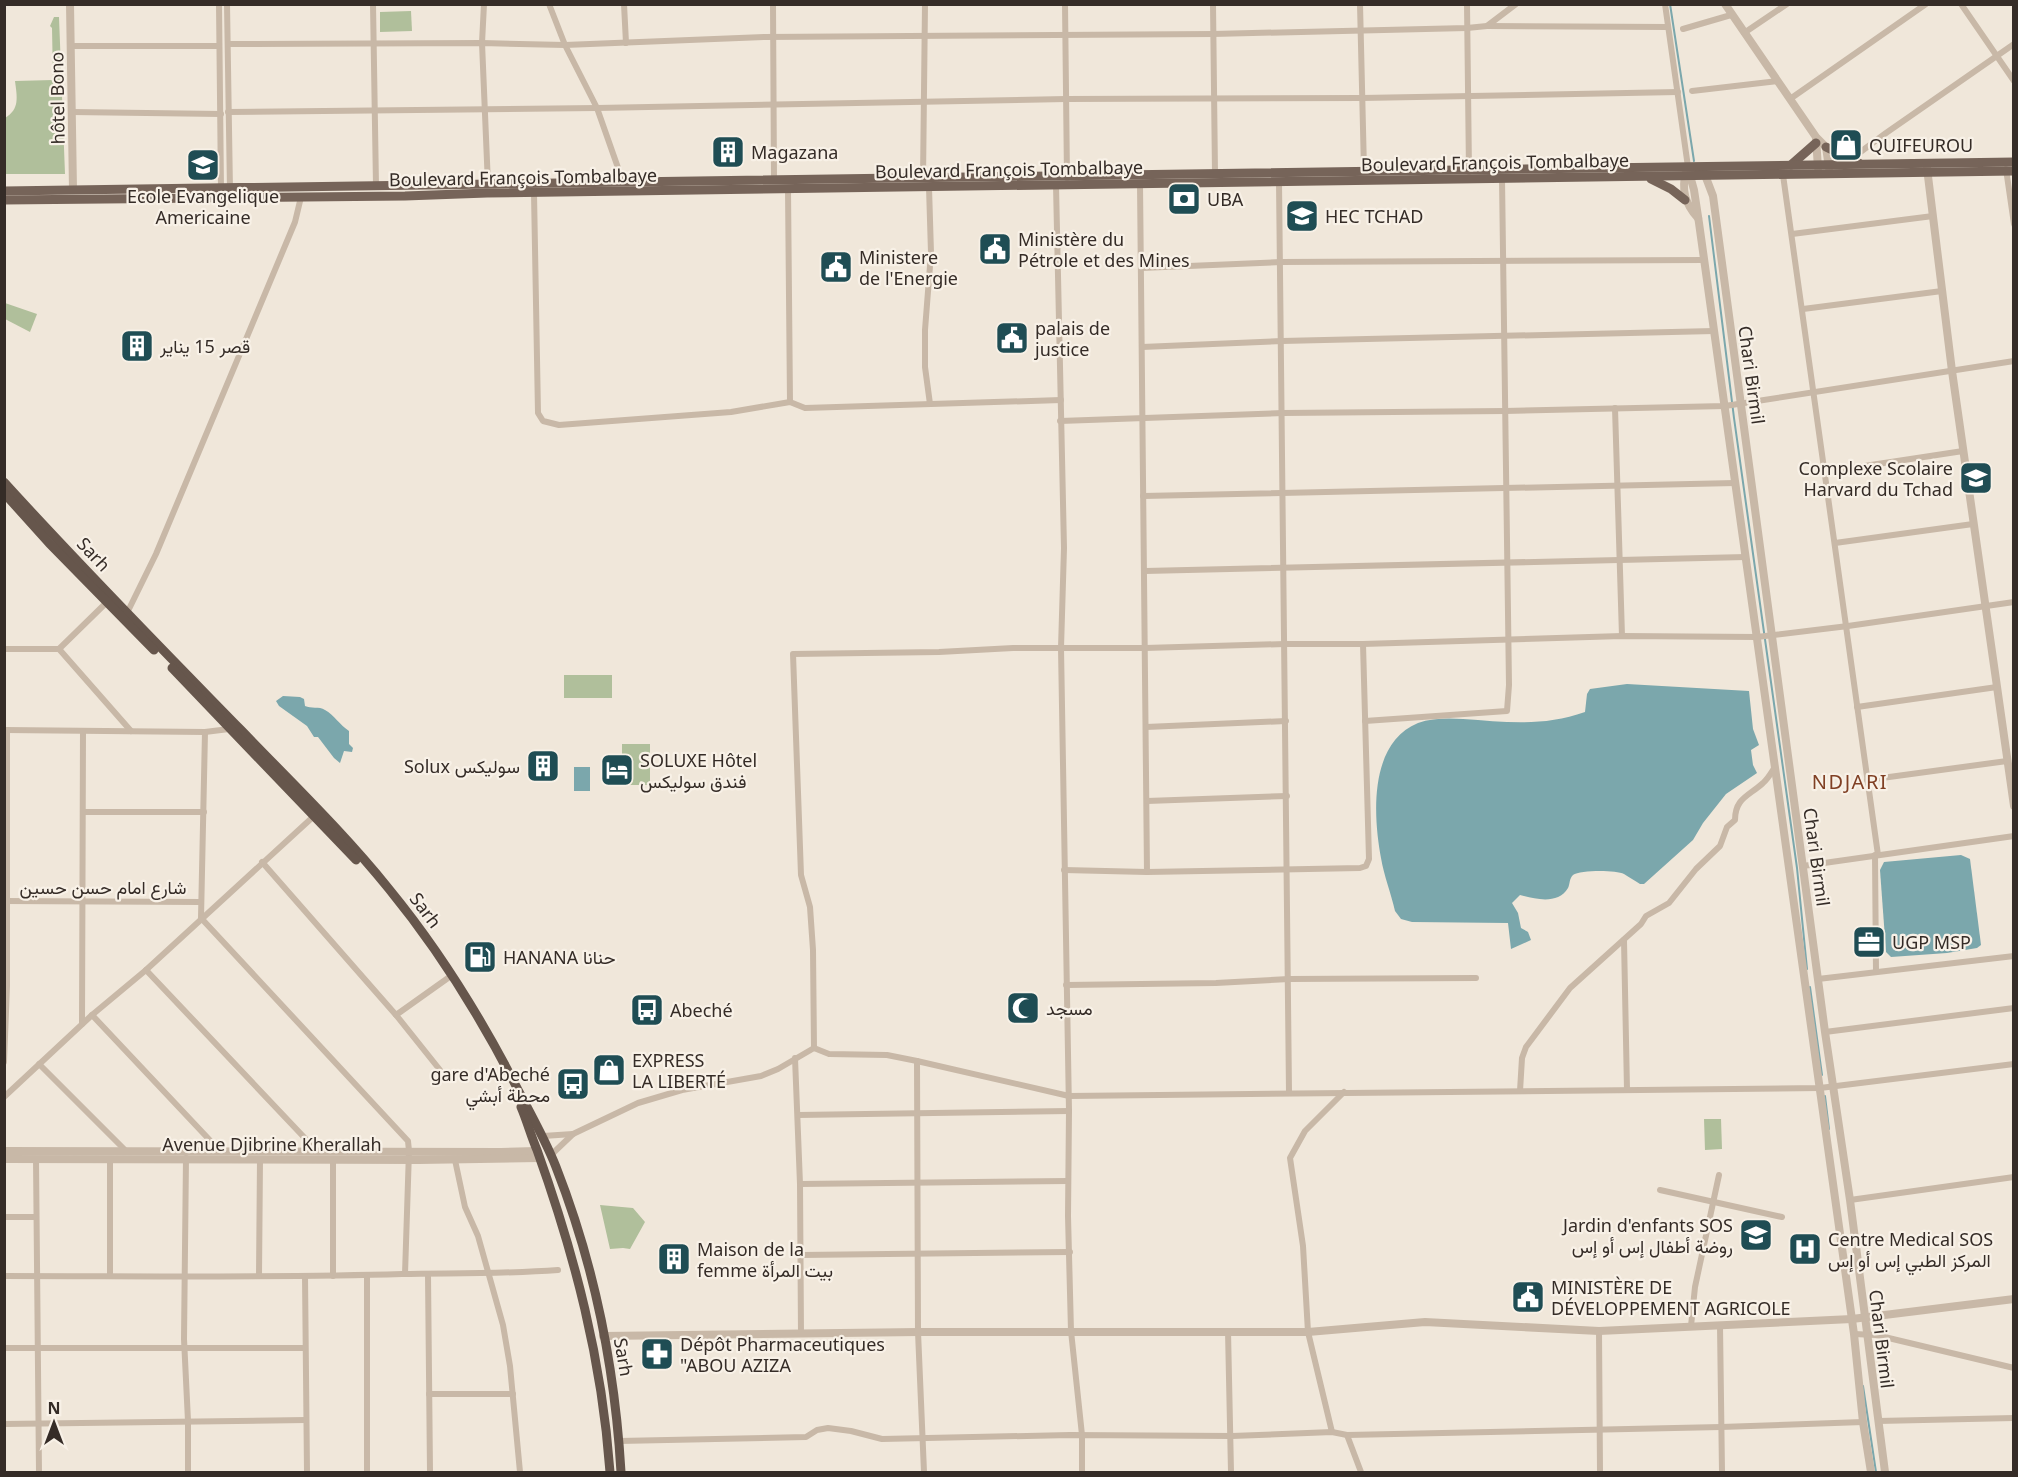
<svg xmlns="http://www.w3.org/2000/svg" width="2018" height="1477" font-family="'Noto Sans',Vazirmatn,sans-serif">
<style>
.green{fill:#b0bf9b}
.water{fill:#7ba7ac}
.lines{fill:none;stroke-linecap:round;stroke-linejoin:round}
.stream{stroke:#7ba7ac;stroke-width:2}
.minor{stroke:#c8b8a7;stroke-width:6}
.tertiary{stroke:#c8b8a7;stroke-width:8}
.primary{stroke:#766459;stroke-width:9}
.trunk{stroke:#66564c;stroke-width:9}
.labels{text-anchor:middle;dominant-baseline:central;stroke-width:4.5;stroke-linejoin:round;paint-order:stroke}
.street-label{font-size:18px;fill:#352c27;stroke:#f8f1e7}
.poi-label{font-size:18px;fill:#352c27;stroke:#f8f1e7;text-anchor:start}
.neighbourhood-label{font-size:20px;letter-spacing:1.5px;fill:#804024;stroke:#f8f1e7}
</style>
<rect width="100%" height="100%" fill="#f0e7da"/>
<g class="green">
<polygon points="411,11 412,31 380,32 380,12"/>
<path d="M 54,17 L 59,17 L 65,174 L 5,174 L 5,118 C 20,109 17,97 15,81 L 53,80 L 52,28 L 50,26 Z"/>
<polygon points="5,303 37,314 30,332 5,319"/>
<rect x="564" y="675" width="48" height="23"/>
<rect x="622" y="744" width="28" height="41"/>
<polygon points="1704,1119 1721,1119 1722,1149 1705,1150"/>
<polygon points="600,1205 633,1208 645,1222 630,1249 623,1248 610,1249"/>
</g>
<g class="water">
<path d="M 1627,684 L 1749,691 L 1753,729 L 1759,745 L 1751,750 L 1753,765 L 1757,773 L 1726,794 L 1703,823 L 1693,840 L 1644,884 L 1640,884 C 1635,881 1629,877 1624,874 C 1616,870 1580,870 1573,875 C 1569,879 1570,884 1568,888 C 1558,905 1535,899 1520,895 L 1512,903 L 1518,913 L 1521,928 L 1528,932 L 1531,940 L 1511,949 L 1508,923 L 1412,922 L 1401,919 L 1395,911 C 1391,893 1384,876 1381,858 C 1373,815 1369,743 1418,723 C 1432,718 1448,718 1463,719 C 1506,722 1543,727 1585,712 L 1587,694 L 1590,689 Z"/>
<path d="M 283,696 L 300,697 L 304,699 L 305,706 C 311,709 319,706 325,710 C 334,715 340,725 349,731 L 349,744 L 353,748 L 352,752 L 344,751 L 340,763 L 334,758 L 318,737 L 314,737 L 307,726 L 279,706 L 276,701 Z"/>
<rect x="574" y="767" width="16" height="24"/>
<polygon points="1961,855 1970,859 1981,945 1977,948 1947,953 1891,957 1886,952 1880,870 1884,862"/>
</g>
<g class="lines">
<g class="stream">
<polyline points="1670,4 1694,161"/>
<polyline points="1709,216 1734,418 1797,868 1807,969"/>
<polyline points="1810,987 1822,1075"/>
<polyline points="1825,1096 1829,1129"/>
<polyline points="1863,1386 1876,1472"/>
</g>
<g class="minor">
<polyline points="219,4 221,190"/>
<polyline points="227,4 230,191"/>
<polyline points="373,4 376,186"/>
<polyline points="484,4 482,43 488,185"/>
<polyline points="549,4 565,45 597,108 623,182"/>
<polyline points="624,4 626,43"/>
<polyline points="773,4 774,181"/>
<polyline points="1065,4 1067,178"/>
<polyline points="1213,4 1215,174"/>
<polyline points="1360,4 1364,170"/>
<polyline points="1467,4 1469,172"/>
<polyline points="1665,4 1688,167"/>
<polyline points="1961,4 2014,81"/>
<polyline points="1487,26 1668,27"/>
<polyline points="1683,29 1731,15"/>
<polyline points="1744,33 1787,4"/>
<polyline points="228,44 482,43 565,45 764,37 1213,34 1467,28 1487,26 1516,4"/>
<polyline points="71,46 219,46"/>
<polyline points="1692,91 1778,81"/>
<polyline points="1790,99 1926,4"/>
<polyline points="72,112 221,114"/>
<polyline points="228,112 597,108 1066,99 1362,98 1678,92"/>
<polyline points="1851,159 1886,133 2014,44"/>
<polyline points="2006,169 2014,224"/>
<polyline points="1783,175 1878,855"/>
<polyline points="923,179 925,4"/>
<polyline points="1279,182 1289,1092"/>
<polyline points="1140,184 1147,872"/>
<polyline points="1056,185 1064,548 1061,648 1069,1111 1068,1216 1071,1331 1082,1435 1082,1472"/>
<polyline points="929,187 931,253 925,330 925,367 930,404"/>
<polyline points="788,189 790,402"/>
<polyline points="534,193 538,413 543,421 559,425 731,412 790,402 805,408 1061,400"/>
<polyline points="1792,234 1933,216"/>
<polyline points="1141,268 1281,262 1704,260"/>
<polyline points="1803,309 1942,291"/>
<polyline points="1142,347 1282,341 1714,331"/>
<polyline points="1615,408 1622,636"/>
<polyline points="1060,421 1283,413 1505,411 1725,406 2014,361"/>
<polyline points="1825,472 1963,451"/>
<polyline points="1143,496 1735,483"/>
<polyline points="1835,543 1973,524"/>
<polyline points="1145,571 1746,557"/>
<polyline points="127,613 156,554 295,222 301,197"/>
<polyline points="4,649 59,649 107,602"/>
<polyline points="59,649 131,731"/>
<polyline points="1857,707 1997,687"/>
<polyline points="1365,721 1507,711 1509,685 1502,179"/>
<polyline points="1146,727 1286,721"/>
<polyline points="5,730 205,732 229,729"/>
<polyline points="205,732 201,918 408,1141 409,1151 405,1274"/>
<polyline points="1867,780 2007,761"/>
<polyline points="1147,801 1287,796"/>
<polyline points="83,812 204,812"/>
<polyline points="1875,855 1876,972"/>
<polyline points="262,862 396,1015 440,1070"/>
<polyline points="1803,866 2014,836"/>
<polyline points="1064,870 1147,872 1360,868 1366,866 1369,859 1363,644"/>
<polyline points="4,901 201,902"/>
<polyline points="1624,940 1627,1090"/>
<polyline points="146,970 318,1152"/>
<polyline points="1818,979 2014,956"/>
<polyline points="1066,985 1216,983 1289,979 1476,978"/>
<polyline points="92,1015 220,1151"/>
<polyline points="396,1015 448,978"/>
<polyline points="82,1024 83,731"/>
<polyline points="1825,1032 2014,1008"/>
<polyline points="814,1048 813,950 810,907 801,875 793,654 939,652 1013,648 1145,648 1285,644 1363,644 1622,636 1757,637 1848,626 2014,602"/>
<polyline points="795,1058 800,1184 801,1334"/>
<polyline points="917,1061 918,1332 924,1472"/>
<polyline points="4,1062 7,986 7,730"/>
<polyline points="39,1064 125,1150"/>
<path d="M 1520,1091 L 1522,1058 L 1526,1047 L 1570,988 L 1641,924 L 1646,916 L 1669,903 L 1696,869 L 1720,846 L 1727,827 L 1735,820 C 1735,798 1749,796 1763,783 C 1768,779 1771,773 1775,767"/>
<polyline points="4,1097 92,1015 146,970 314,816"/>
<polyline points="798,1115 1069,1111"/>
<polyline points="543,1136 573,1134"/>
<polyline points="551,1155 573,1134 638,1103 682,1090 761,1076 778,1069 814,1048 829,1054 887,1055 917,1061 1069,1096 1820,1088 2014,1064"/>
<polyline points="186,1158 184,1339 188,1421 188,1472"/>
<polyline points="36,1159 39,1472"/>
<polyline points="110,1159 110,1275"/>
<polyline points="333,1160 333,1276"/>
<polyline points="455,1160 465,1207 478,1236 503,1325 510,1366 520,1472"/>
<polyline points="800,1184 1068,1181"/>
<polyline points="1660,1190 1782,1217"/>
<polyline points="1850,1200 2014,1177"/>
<polyline points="4,1217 35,1217"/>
<polyline points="801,1255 1070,1252"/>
<polyline points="428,1275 430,1472"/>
<path d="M 4,1276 C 137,1276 270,1278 402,1274 C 454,1273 506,1274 558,1270"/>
<polyline points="259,1276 260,1159"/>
<polyline points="305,1276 307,1472"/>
<polyline points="367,1276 367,1472"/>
<polyline points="1691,1326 1695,1287 1719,1175"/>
<polyline points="1720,1326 1722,1472"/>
<polyline points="1228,1331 1231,1472"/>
<polyline points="1599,1331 1600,1472"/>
<polyline points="1854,1334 1876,1335 2014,1368"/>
<polyline points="4,1348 305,1348"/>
<polyline points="429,1394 513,1394"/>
<polyline points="1878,1421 2014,1418"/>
<polyline points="4,1424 306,1420"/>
<polyline points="1332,1432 1308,1332 1303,1246 1290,1158 1305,1131 1344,1092"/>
<polyline points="1347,1435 1361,1472"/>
<polyline points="619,1441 806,1437 817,1430 828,1428 851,1431 882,1439 1070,1435 1232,1436 1332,1432 1347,1435 1721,1427 1863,1422"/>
</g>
<g class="tertiary">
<polyline points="70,4 73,190"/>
<polyline points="1725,4 1816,137 1826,147 1829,168"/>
<polyline points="1816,138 1818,168"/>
<polyline points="1927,168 1952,371 2014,806"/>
<path d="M 1686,172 C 1681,190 1685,204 1698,218"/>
<polyline points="1689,172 1694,190 1699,223 1854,1334 1863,1422 1871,1472"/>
<polyline points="1705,175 1713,196 1825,1032 1850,1200 1885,1472"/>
<polyline points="4,1151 501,1152 537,1151"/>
<polyline points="4,1159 419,1160 539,1158"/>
<polyline points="603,1336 918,1332 1308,1332 1425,1322 1599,1331 1852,1319 2014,1299"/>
</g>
<g class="primary">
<polyline points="1826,147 1859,163"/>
<polyline points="1791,165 1816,143"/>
<polyline points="1651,179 1671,189 1685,200"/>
<polyline points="4,191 2014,162"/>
<polyline points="4,200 405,196 487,193 2014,171"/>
</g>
<g class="trunk">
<path d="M 4,482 C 81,567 161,648 241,730 C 291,782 344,833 389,889 C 439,950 480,1016 516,1086 C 530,1113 545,1139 556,1167 C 594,1264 615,1369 621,1472"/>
<polyline points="4,493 49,543 154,650"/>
<polyline points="172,668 356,860"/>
<path d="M 521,1107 C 527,1121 531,1136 537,1150 C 575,1256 602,1360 610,1472"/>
</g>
</g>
<defs>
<symbol id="shop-square" viewBox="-11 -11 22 22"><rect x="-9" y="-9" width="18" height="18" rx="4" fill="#1f4d54" stroke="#f8f1e7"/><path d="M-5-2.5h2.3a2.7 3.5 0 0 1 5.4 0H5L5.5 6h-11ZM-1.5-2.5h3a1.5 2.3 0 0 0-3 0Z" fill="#fff"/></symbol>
<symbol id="building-square" viewBox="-11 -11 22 22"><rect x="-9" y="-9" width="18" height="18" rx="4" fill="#1f4d54" stroke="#f8f1e7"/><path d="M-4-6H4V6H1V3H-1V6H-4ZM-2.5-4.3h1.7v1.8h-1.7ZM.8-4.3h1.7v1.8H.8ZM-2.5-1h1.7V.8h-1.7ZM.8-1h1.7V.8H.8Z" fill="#fff"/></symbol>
<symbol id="school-square" viewBox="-11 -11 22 22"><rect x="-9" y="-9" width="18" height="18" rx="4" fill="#1f4d54" stroke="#f8f1e7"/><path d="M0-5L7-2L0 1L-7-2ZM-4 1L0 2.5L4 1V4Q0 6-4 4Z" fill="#fff"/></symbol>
<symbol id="bank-square" viewBox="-11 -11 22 22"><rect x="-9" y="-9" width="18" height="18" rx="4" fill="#1f4d54" stroke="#f8f1e7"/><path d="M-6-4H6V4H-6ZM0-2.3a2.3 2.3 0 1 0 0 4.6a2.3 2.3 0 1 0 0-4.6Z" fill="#fff"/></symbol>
<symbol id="university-square" viewBox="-11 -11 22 22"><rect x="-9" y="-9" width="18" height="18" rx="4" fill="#1f4d54" stroke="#f8f1e7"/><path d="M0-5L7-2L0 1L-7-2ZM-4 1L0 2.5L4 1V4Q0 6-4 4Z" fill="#fff"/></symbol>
<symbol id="civic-square" viewBox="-11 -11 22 22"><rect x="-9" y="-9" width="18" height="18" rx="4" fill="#1f4d54" stroke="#f8f1e7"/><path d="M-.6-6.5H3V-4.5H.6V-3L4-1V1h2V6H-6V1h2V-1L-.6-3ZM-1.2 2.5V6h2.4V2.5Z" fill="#fff"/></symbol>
<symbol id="hotel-square" viewBox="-11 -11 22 22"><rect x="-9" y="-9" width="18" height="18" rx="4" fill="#1f4d54" stroke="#f8f1e7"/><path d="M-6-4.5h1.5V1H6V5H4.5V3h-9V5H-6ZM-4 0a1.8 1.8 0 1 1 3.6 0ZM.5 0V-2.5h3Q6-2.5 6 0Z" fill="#fff"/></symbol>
<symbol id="office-square" viewBox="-11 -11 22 22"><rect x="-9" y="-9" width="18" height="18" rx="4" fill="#1f4d54" stroke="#f8f1e7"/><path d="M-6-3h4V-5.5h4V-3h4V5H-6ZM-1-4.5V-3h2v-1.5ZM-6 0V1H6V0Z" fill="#fff"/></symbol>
<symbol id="fuel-square" viewBox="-11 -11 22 22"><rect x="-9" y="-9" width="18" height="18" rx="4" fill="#1f4d54" stroke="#f8f1e7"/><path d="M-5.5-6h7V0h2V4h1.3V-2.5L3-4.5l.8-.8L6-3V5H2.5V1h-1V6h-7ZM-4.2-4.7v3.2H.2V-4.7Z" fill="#fff"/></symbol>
<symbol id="mosque-square" viewBox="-11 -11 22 22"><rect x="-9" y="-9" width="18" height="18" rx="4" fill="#1f4d54" stroke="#f8f1e7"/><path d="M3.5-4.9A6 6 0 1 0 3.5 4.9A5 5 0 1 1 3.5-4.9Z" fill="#fff"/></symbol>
<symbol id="bus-square" viewBox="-11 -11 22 22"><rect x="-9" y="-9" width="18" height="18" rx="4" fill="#1f4d54" stroke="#f8f1e7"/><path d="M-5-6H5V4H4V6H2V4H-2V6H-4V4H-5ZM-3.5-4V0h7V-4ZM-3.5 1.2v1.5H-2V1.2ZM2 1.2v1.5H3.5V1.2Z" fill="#fff"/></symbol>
<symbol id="hospital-square" viewBox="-11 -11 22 22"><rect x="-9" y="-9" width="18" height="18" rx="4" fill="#1f4d54" stroke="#f8f1e7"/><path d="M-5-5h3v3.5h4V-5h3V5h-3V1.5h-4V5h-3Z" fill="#fff"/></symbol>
<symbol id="pharmacy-square" viewBox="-11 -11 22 22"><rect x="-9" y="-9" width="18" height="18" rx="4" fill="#1f4d54" stroke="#f8f1e7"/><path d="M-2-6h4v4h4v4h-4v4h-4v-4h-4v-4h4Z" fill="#fff"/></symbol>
</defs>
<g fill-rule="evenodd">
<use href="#shop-square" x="1827" y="126" width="38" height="38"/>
<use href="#building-square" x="709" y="133" width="38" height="38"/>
<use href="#school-square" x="184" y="146" width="38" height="38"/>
<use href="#bank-square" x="1165" y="180" width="38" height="38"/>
<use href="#university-square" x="1283" y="197" width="38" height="38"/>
<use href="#civic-square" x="976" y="230" width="38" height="38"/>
<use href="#civic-square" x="817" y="248" width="38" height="38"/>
<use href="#civic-square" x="993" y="319" width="38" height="38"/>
<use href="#building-square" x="118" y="327" width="38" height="38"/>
<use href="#school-square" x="1957" y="459" width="38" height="38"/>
<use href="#building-square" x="524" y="747" width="38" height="38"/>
<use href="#hotel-square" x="598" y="751" width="38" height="38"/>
<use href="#office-square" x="1850" y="923" width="38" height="38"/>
<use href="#fuel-square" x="461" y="938" width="38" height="38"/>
<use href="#mosque-square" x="1004" y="989" width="38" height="38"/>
<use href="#bus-square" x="628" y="991" width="38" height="38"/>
<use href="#shop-square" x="590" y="1051" width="38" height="38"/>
<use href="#bus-square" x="554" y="1065" width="38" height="38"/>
<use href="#school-square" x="1737" y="1216" width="38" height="38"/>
<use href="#hospital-square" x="1786" y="1230" width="38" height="38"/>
<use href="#building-square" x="655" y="1240" width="38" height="38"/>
<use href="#civic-square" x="1509" y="1278" width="38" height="38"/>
<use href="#pharmacy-square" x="638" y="1335" width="38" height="38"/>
</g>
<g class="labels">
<g class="street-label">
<text transform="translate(57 98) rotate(-91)">hôtel Bono</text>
<text transform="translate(1495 162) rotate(-1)">Boulevard François Tombalbaye</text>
<text transform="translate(1009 169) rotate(-1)">Boulevard François Tombalbaye</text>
<text transform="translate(523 177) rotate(-1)">Boulevard François Tombalbaye</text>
<text transform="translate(1752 375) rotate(82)">Chari Birmil</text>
<text transform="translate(94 554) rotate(47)">Sarh</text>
<text transform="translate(1817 857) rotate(82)">Chari Birmil</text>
<text x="103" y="887">شارع امام حسن حسين</text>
<text transform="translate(426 910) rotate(53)">Sarh</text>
<text x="272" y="1144">Avenue Djibrine Kherallah</text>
<text transform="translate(1882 1339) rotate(83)">Chari Birmil</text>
<text transform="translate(624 1357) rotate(80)">Sarh</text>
</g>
<g class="poi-label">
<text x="1869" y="145">QUIFEUROU</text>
<text x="751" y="152">Magazana</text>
<text x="203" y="196" text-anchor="middle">Ecole Evangelique<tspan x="203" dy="21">Americaine</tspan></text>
<text x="1207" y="199">UBA</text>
<text x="1325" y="216">HEC TCHAD</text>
<text x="1018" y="239">Ministère du<tspan x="1018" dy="21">Pétrole et des Mines</tspan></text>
<text x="859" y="257">Ministere<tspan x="859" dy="21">de l'Energie</tspan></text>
<text x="1035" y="328">palais de<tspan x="1035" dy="21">justice</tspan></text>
<text x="160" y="346">قصر 15 يناير</text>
<text x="1953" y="468" text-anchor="end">Complexe Scolaire<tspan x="1953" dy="21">Harvard du Tchad</tspan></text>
<text x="640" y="760">SOLUXE Hôtel<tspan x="640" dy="21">فندق سوليكس</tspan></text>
<text x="520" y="766" text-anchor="end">Solux سوليكس</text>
<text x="1892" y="942">UGP MSP</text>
<text x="503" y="957">HANANA حنانا</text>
<text x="1046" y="1008">مسجد</text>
<text x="670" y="1010">Abeché</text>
<text x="632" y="1060">EXPRESS<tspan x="632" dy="21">LA LIBERTÉ</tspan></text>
<text x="550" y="1074" text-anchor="end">gare d'Abeché<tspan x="550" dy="21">محطة أبشي</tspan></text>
<text x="1733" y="1225" text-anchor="end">Jardin d'enfants SOS<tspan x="1733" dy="21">روضة أطفال إس أو إس</tspan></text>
<text x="1828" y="1239">Centre Medical SOS<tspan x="1828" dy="21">المركز الطبي إس أو إس</tspan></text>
<text x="697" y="1249">Maison de la<tspan x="697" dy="21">femme بيت المرأة</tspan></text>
<text x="1551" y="1287">MINISTÈRE DE<tspan x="1551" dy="21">DÉVELOPPEMENT AGRICOLE</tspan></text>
<text x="680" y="1344">Dépôt Pharmaceutiques<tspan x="680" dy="21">"ABOU AZIZA</tspan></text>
</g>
<g class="neighbourhood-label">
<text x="1850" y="781">NDJARI</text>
</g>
</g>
<rect width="2018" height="1477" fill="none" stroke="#352c27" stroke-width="12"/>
<g transform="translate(54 1423)" stroke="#f8f1e7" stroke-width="4.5" paint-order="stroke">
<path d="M0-4.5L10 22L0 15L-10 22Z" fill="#352c27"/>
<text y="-9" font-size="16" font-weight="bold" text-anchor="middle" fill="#352c27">N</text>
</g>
</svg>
